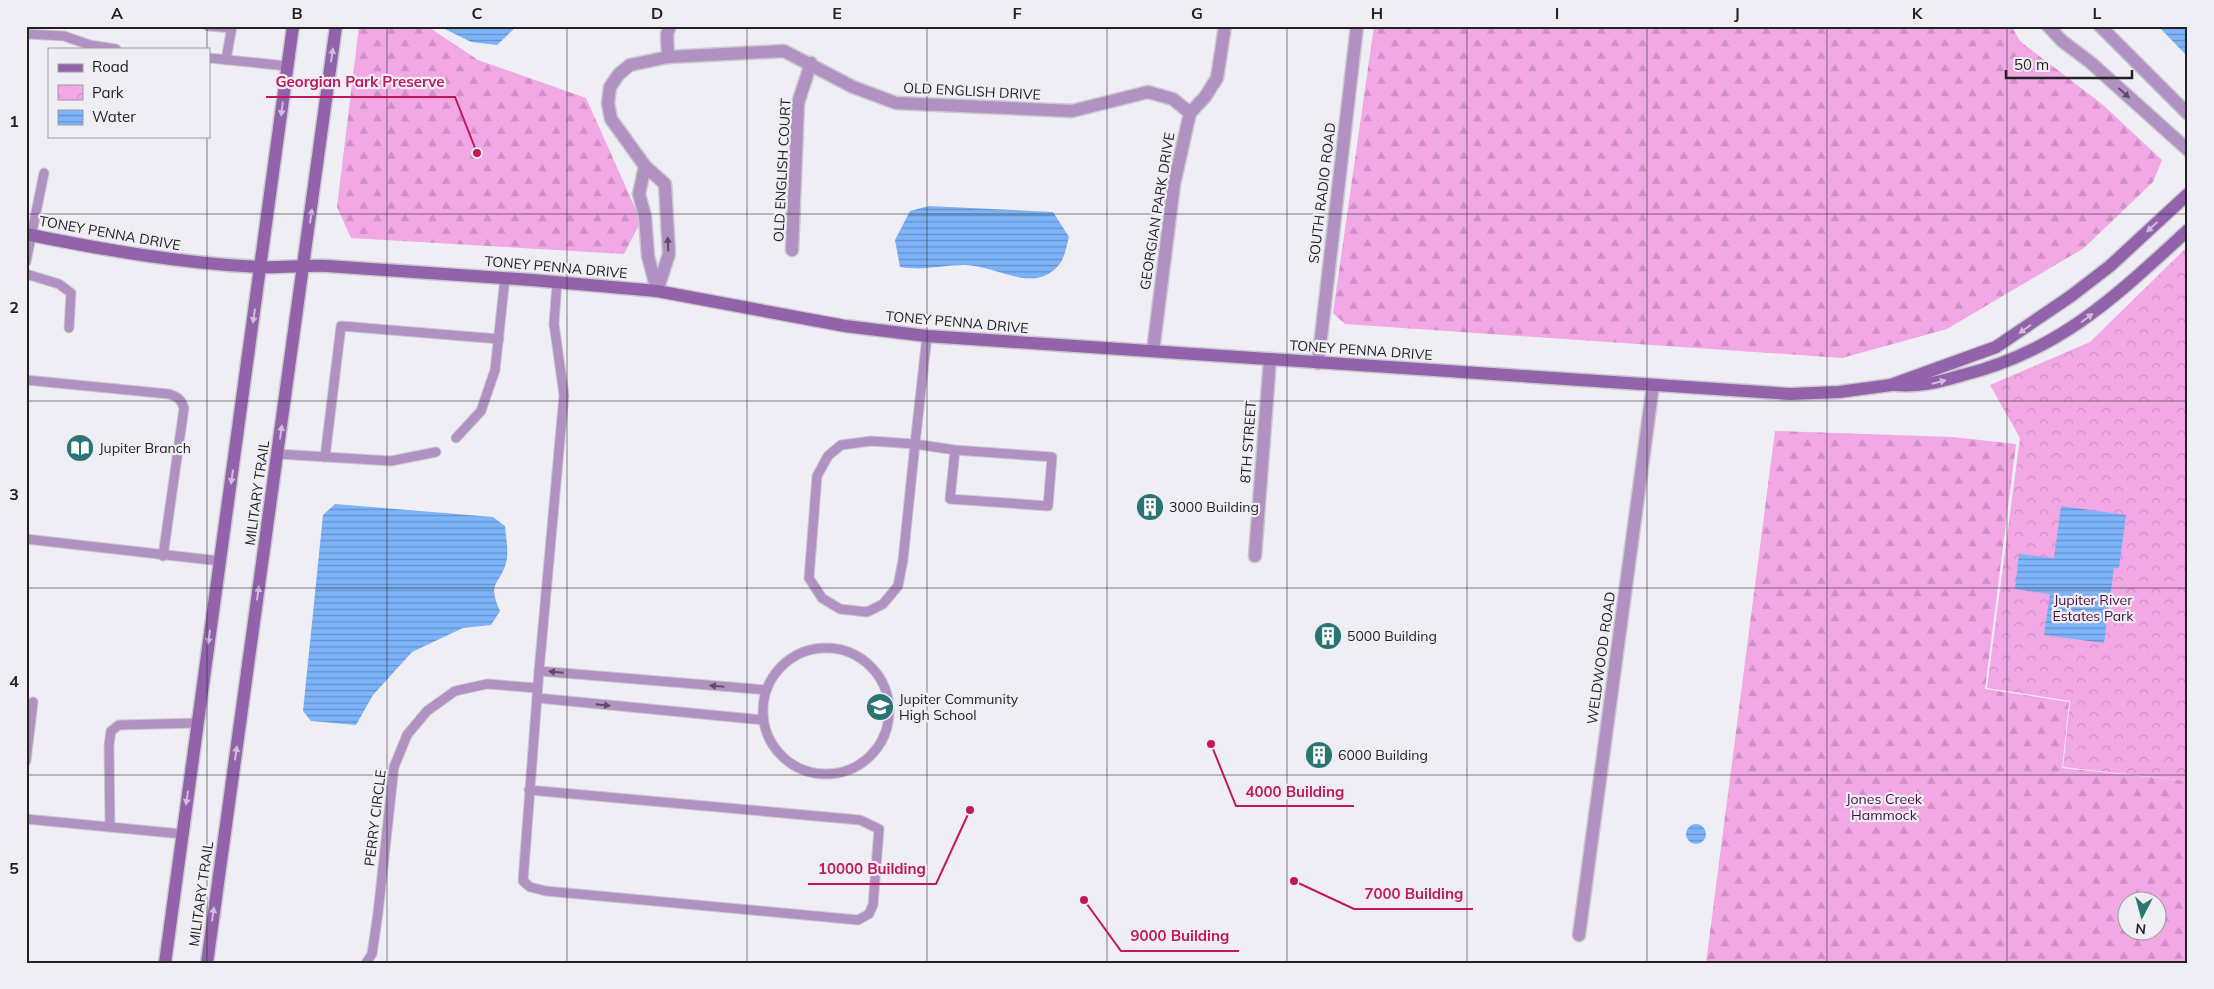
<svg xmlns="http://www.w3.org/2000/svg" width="2214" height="989" font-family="Mulish,sans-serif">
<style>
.forest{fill:url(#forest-firs);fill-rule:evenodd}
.park{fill:url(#park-crowns)}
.water{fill:url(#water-rules)}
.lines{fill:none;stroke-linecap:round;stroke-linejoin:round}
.lane-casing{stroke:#cac9cf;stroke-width:11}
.street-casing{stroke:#cac9cf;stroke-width:15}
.secondary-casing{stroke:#cac9cf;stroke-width:15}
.lane{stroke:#b191c2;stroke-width:9}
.street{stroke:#b191c2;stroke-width:12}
.secondary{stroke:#9262aa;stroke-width:12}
.oneway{fill:#cebddb}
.oneway2{fill:#5b4e63}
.grid{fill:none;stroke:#222224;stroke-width:1;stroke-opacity:0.55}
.labels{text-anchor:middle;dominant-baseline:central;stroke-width:4.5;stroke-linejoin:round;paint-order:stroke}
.street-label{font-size:14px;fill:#222224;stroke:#efeef5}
.poi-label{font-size:14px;fill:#222224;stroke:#efeef5;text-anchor:start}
.park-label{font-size:14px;fill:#4d0b45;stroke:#efeef5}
.leader{fill:none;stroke:#c2185b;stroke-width:2}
.callout-dot{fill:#c2185b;stroke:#efeef5;stroke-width:2}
.callout-label{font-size:15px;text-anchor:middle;font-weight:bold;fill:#c2185b;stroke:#efeef5;stroke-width:4.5;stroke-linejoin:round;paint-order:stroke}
.neatline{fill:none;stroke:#222224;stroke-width:2}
.grid-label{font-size:16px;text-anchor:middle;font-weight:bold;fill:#222224}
</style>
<defs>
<pattern id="forest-firs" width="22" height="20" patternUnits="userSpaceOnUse" patternTransform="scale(1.25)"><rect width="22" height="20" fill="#f2a8e4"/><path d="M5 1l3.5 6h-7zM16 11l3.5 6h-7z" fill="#cf90c3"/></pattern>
<pattern id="park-crowns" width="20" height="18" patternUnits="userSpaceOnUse" patternTransform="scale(1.25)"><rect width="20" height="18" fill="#f2a8e4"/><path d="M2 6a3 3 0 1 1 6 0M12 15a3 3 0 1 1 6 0" fill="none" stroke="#cf90c3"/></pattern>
<pattern id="water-rules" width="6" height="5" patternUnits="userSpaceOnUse" patternTransform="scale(1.25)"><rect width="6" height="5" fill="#7cb3f9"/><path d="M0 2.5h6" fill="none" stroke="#6591c9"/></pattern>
</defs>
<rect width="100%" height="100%" fill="#efeef5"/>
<g class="forest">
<polygon points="359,26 427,26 478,60 586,98 641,221 624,254 351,238 337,207"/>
<polygon points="1374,26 2011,26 2021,42 2102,104 2162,160 2153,182 2084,248 1947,329 1842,358 1345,324 1333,313"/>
<path d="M 1775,431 L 1953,437 L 2016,444 L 1985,689 L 2069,702 L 2062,768 L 2188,781 L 2188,963 L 1706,963 ZM 2126,902 L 2156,902 L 2156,932 L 2126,932 Z"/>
</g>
<polygon class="park" points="2188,246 2188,781 2063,767 2070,701 1987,688 2020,438 1990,385 2090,342"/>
<g class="water">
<polygon points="439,26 517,26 497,45 471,42"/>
<polygon points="2158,26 2188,26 2188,57"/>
<path d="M 929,206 L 1053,212 L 1069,237 C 1067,244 1065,256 1061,262 C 1037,297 996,265 965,265 C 941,265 925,271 900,267 L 895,240 L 910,211 Z"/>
<path d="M 335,504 L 493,517 L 505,526 C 506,537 509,553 506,563 C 499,586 487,582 500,611 L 491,625 L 463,628 L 412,652 L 373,695 L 356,725 L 311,721 L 303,711 L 323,515 Z"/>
<polygon points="2061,506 2126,515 2119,568 2114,568 2104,643 2044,635 2050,594 2015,589 2019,554 2054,558"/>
<circle cx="1696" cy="834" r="10"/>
</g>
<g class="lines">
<defs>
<g id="lane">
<polyline points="208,26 231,28"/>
<polyline points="26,34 64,36 90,45 116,49"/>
<polyline points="209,58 287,66"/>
<polyline points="226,60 232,26"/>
<polyline points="26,262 44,173"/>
<polyline points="26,274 59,284 71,293 69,328"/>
<polyline points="927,336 915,444 903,560 898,586 883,604 867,612 840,609 822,598 809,578 817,476 828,456 841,445 871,441 915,444 955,450 1052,457 1048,506 950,499 955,450"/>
<path d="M 26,380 L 169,394 C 178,397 181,399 184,408 L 163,556"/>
<polyline points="456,438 481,411 495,370 505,278"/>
<polyline points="278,454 391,461 436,452"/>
<polyline points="325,457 341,326 499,339"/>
<polyline points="26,539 220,561"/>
<circle cx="826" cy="711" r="63"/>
<polyline points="539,671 766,690"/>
<polyline points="537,698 763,720"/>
<polyline points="26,761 33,702"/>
<polyline points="529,790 860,820 879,829 873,905 869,914 858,920 546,891 530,887 523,881 539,671 564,395 554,324 557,282"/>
<polyline points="26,819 182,834"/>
<polyline points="110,827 109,745 111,731 119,725 197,723"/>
<polyline points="366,963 372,954 378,913 394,767 407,735 427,711 455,691 487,684 537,688"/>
</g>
<g id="street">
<polyline points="2048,26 2062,41 2090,62 2188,150"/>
<polyline points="2100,26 2188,114"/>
<polyline points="668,57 667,34 670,26"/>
<polyline points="645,166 639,194 645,216 648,256 657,291"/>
<polyline points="792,250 798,103 811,63"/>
<polyline points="657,291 669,254 665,184 645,166 611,119 608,103 610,87 619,74 630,65 668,57 784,51 853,87 896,103 1072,111 1148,92 1173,99 1190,113"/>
<polyline points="1153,351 1174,184 1190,113 1205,97 1217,78 1225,26"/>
<polyline points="1318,363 1357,26"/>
<polyline points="1255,556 1270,359"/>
<polyline points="1579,935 1653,385"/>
</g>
<g id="secondary">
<path d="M 26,234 C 104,250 180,263 259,267 C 282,268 304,265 327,266 L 532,280 L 657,291 L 845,326 L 927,336 L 1790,394 L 1839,392 L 1891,385 L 1996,347 L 2071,296 L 2110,266 L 2188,194"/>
<path d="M 1896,385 C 1921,387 1939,382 1963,375 C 2060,351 2116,296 2188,230"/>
<polyline points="165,963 293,26"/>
<polyline points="207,963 336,26"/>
</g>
</defs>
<use href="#lane" class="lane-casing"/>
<use href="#street" class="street-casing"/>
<use href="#secondary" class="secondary-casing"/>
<use href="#lane" class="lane"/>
<use href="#street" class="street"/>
<use href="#secondary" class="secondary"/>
</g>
<defs><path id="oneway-solid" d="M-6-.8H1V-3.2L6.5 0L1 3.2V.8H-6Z" transform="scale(1.25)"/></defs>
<g class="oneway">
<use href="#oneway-solid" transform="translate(332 55) rotate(-82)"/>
<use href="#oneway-solid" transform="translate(282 109) rotate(97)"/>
<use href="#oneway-solid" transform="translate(311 216) rotate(-82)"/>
<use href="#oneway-solid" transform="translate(2152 227) rotate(137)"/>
<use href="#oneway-solid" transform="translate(254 316) rotate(98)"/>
<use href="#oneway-solid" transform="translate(2087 318) rotate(-37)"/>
<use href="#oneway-solid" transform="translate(2025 329) rotate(145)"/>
<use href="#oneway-solid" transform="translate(1939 382) rotate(-14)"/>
<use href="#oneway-solid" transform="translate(281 432) rotate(-82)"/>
<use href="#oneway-solid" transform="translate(232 477) rotate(98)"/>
<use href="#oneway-solid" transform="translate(258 593) rotate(-82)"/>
<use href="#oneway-solid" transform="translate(209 637) rotate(98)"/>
<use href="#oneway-solid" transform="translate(236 753) rotate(-82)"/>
<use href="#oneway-solid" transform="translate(187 798) rotate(98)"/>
<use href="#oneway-solid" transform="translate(213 914) rotate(-82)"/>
</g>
<g class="oneway2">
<use href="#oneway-solid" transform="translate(2124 93) rotate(42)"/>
<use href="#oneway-solid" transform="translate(668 244) rotate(-93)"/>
<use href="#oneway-solid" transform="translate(556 672) rotate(-175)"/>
<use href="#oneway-solid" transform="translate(717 686) rotate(-175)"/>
<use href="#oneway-solid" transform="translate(603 705) rotate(6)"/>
</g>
<path class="grid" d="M 207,26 L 207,49M 387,26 L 387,963M 567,26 L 567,963M 747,26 L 747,963M 927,26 L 927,963M 1107,26 L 1107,963M 1287,26 L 1287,963M 1467,26 L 1467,963M 1647,26 L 1647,963M 1827,26 L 1827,963M 2007,26 L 2007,963M 207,136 L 207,963M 26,214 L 2188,214M 26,401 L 2188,401M 26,588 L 2188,588M 26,775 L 2188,775"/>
<defs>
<symbol id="library-disc" viewBox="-11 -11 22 22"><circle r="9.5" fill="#2a7474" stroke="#efeef5"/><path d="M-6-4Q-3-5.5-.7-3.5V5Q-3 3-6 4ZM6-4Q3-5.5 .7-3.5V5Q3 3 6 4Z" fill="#fff"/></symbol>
<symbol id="building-disc" viewBox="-11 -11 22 22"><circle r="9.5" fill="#2a7474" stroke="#efeef5"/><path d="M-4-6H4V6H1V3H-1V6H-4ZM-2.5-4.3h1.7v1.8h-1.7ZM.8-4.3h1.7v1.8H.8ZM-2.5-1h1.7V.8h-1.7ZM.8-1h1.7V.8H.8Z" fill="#fff"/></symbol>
<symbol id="school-disc" viewBox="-11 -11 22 22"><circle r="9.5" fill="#2a7474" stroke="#efeef5"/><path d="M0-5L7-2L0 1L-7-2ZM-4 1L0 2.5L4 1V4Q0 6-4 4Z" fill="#fff"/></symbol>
</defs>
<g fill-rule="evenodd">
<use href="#library-disc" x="64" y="432" width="32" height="32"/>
<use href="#building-disc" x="1134" y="491" width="32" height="32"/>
<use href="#building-disc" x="1312" y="620" width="32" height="32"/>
<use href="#school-disc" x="864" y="691" width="32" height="32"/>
<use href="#building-disc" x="1303" y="739" width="32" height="32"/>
</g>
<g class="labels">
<g class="street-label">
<text transform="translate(972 91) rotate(3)">OLD ENGLISH DRIVE</text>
<text transform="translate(782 170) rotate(-87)">OLD ENGLISH COURT</text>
<text transform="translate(1322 193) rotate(-83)">SOUTH RADIO ROAD</text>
<text transform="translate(1157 211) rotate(-81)">GEORGIAN PARK DRIVE</text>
<text transform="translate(110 233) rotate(10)">TONEY PENNA DRIVE</text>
<text transform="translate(556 267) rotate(5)">TONEY PENNA DRIVE</text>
<text transform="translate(957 322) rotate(5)">TONEY PENNA DRIVE</text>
<text transform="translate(1361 350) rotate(4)">TONEY PENNA DRIVE</text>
<text transform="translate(1248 442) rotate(-86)">8TH STREET</text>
<text transform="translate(257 493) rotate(-82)">MILITARY TRAIL</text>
<text transform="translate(1601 658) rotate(-82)">WELDWOOD ROAD</text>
<text transform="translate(375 818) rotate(-83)">PERRY CIRCLE</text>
<text transform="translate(201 894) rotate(-82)">MILITARY TRAIL</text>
</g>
<g class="poi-label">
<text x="99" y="448">Jupiter Branch</text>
<text x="1169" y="507">3000 Building</text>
<text x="1347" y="636">5000 Building</text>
<text x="899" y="699">Jupiter Community<tspan x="899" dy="16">High School</tspan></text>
<text x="1338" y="755">6000 Building</text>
</g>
<g class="park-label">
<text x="2093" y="600">Jupiter River<tspan x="2093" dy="16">Estates Park</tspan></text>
<text x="1884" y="799">Jones Creek<tspan x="1884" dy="16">Hammock</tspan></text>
</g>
</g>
<path class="leader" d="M477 153L455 97H266M1211 744L1236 806H1354M970 810L936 884H808M1294 881L1354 909H1473M1084 900L1121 951H1239"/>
<g class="callout-dot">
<circle cx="477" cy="153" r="5"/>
<circle cx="1211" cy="744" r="5"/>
<circle cx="970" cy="810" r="5"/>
<circle cx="1294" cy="881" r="5"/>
<circle cx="1084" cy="900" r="5"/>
</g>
<g class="callout-label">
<text x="360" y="87">Georgian Park Preserve</text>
<text x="1295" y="797">4000 Building</text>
<text x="872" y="874">10000 Building</text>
<text x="1414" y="899">7000 Building</text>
<text x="1180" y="941">9000 Building</text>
</g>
<rect width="2214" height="989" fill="none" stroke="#efeef5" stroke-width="55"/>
<rect x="48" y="48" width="162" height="90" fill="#efeef5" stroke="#9d9ca1"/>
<rect x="58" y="64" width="25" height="8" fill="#9262aa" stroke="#9d9ca1"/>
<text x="92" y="72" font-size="15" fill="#222224">Road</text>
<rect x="58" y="85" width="25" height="15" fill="url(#park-crowns)" stroke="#9d9ca1"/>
<text x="92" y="98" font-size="15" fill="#222224">Park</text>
<rect x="58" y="110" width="25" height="15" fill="url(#water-rules)" stroke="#9d9ca1"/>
<text x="92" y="122" font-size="15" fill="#222224">Water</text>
<g transform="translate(2142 916) rotate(186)"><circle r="24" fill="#efeef5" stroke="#9d9ca1"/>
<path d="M0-4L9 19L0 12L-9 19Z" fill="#2a7474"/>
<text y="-8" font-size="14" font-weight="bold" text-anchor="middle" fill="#222224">N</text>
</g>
<path d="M2006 70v8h126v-8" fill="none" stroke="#222224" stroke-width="2.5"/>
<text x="2014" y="70" font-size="15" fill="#222224" stroke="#efeef5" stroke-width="4" paint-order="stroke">50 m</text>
<rect x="28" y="28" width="2158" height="934" class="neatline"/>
<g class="grid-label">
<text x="117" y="19">A</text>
<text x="297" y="19">B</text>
<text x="477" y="19">C</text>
<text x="657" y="19">D</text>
<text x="837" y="19">E</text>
<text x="1017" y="19">F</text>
<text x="1197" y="19">G</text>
<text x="1377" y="19">H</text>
<text x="1557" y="19">I</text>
<text x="1737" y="19">J</text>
<text x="1917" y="19">K</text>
<text x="2097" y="19">L</text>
<text x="14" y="127">1</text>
<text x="14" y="313">2</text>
<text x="14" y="500">3</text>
<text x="14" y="687">4</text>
<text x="14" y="874">5</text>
</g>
</svg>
